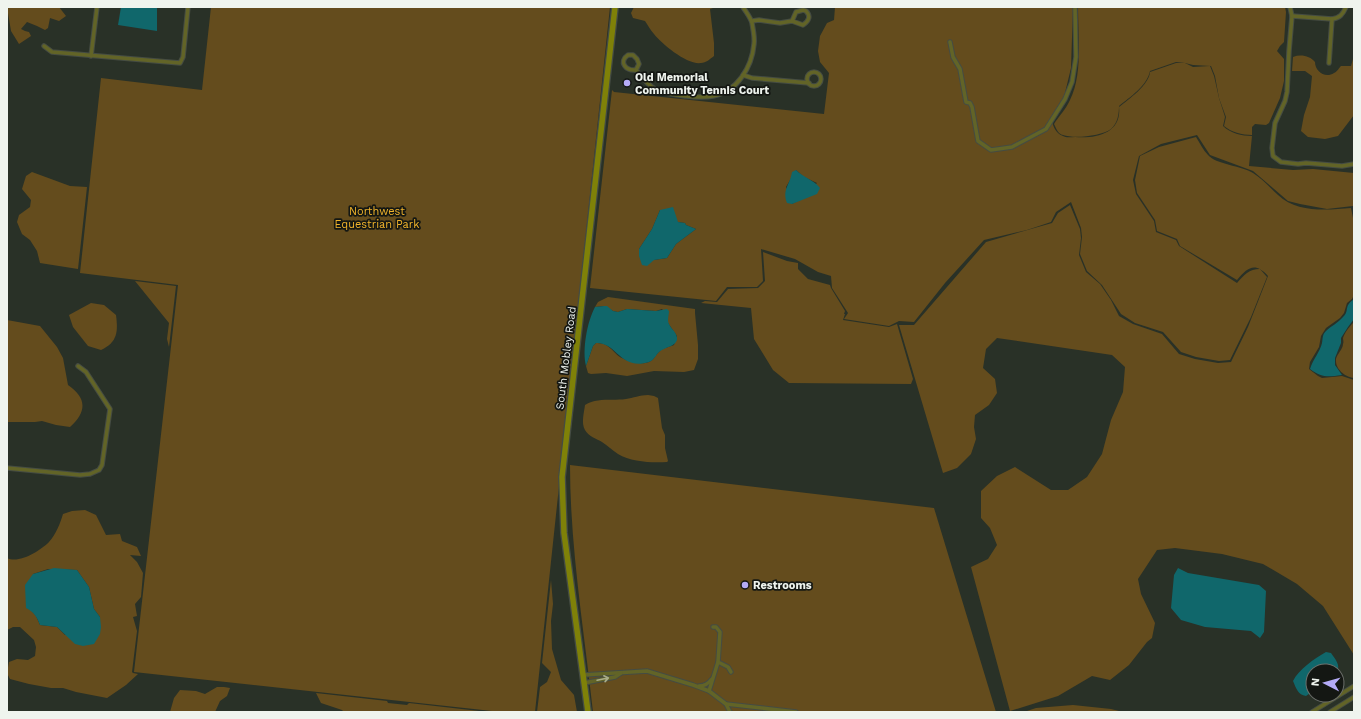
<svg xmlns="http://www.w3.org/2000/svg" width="1361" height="719" font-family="'Work Sans',sans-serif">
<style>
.green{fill:#644c1d;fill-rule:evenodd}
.water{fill:#10676b}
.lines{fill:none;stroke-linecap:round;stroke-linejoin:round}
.street-casing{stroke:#454c43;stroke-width:5.5}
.secondary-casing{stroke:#454c43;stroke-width:8}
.street{stroke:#626427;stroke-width:3.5}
.secondary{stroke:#7f8108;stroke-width:5.5}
.oneway{stroke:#a8ac8a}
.poi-dot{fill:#b5acf8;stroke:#141713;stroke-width:1.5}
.labels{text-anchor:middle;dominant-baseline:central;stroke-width:3.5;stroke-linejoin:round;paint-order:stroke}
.poi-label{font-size:11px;font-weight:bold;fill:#eff4ee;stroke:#141713;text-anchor:start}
.park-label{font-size:11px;fill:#f2b42b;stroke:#141713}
.street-label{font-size:11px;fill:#eff4ee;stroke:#141713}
</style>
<rect width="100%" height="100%" fill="#293127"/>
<g class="green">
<polygon points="7,7 59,7 66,16 59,21 50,18 48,28 45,30 37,26 27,22 21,29 25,31 29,32 31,36 19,44 11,31"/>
<polygon points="211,7 610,7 535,712 501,712 134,672 178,285 80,273 101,78 202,90"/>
<path d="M 634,7 L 716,7 L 710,9 L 714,43 L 714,56 C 710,59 706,63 701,63 C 687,65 662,44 654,34 C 650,30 648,25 645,21 L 633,18 L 631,13 Z"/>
<path d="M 835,7 L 1073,7 L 1071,68 L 1064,97 L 1051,119 C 1053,125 1055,133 1063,136 C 1066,138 1071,137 1075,137 C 1096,139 1122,133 1119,107 C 1129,99 1149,85 1150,72 L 1176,63 L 1185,63 L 1193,67 L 1210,66 L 1214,76 L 1219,98 L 1225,117 L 1223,126 C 1230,133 1242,136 1252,136 L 1249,166 L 1293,170 L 1313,169 L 1354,173 L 1354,208 L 1353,206 L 1327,209 L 1300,204 L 1288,201 L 1253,171 L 1210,155 L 1197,135 L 1161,144 L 1139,156 L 1133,180 L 1136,194 L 1154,221 L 1156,232 L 1176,240 L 1179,246 L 1237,283 C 1244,275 1249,269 1260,269 L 1267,277 L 1251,317 L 1230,360 L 1219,361 L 1196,357 L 1181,352 L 1163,332 L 1135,323 L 1121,314 L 1102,285 L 1087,271 L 1080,254 L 1082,237 L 1081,228 L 1071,202 L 1056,212 L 1051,222 L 1027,230 L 984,240 L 945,283 L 914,322 L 899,321 L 889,326 L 844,319 L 848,313 L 832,288 L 831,276 L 818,272 L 795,259 L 761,249 L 763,281 L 757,287 L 727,287 L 716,301 L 590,288 L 612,90 L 614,92 L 824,114 L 829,73 L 820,62 L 818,51 L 820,36 L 827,23 L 834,20 ZM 796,170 L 804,177 L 817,183 L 801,199 L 792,204 L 786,187 ZM 660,210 L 678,222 L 685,223 L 686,225 L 696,229 L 676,244 L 667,258 L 654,260 L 639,249 L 652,229 Z"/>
<path d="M 1078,7 L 1285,7 L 1286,12 L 1284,42 L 1280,46 L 1277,51 L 1284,59 L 1284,81 L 1280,98 L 1269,123 L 1266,125 L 1255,124 L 1252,127 L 1252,135 C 1242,135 1231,132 1224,126 L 1226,117 L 1219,98 L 1215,76 L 1211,66 L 1193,65 L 1185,63 L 1176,62 L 1150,71 C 1147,86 1130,97 1119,106 C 1119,113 1118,123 1111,129 C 1102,136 1074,139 1063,135 C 1058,134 1056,128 1054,124 C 1059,116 1066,109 1070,100 C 1083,74 1078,36 1078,7 Z"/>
<path d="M 1354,53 L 1354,115 L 1338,136 L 1325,139 L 1308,137 L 1301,131 L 1304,115 L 1310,97 L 1312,76 L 1305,71 L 1292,71 L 1293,57 C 1301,54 1310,56 1315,62 C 1315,71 1325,79 1334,73 C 1337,72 1339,68 1341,66 L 1351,66 L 1353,59 Z"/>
<path d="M 1196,137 C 1200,143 1203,150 1208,155 C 1215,164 1242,166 1253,173 C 1263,179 1270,188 1278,195 C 1297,213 1327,210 1351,208 L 1354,223 L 1354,295 L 1352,299 L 1347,303 L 1344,313 L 1340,318 L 1326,328 L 1321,336 L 1319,347 L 1310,362 L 1309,369 L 1318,376 L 1322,378 L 1342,376 L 1354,380 L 1354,655 L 1323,606 L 1297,584 L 1263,564 L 1222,554 L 1175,548 L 1157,550 L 1138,579 L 1141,594 L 1155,623 L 1152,638 L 1147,642 L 1129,665 L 1110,680 L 1092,676 L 1058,696 L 1010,711 L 971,567 L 988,559 L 997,545 L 990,528 L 981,518 L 981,491 L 997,476 L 1015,467 L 1051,490 L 1068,490 L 1087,477 L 1102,454 L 1111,420 L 1123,392 L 1125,367 L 1112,355 L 997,338 L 986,349 L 983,368 L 995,379 L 997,393 L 989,405 L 975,415 L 974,427 L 976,439 L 971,454 L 957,468 L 943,473 L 899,325 L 914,325 L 986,242 L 1052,223 L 1058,213 L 1070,205 L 1080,229 L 1081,238 L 1079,255 L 1086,272 L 1100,284 L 1111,300 L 1119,316 L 1133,324 L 1162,334 L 1179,354 L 1195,359 L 1218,363 L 1231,362 L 1248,327 L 1268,276 C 1255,262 1248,267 1237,280 L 1180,246 L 1177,239 L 1157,231 L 1155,220 L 1137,193 L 1135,180 L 1140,156 L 1159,147 Z"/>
<polygon points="32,172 70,186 87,187 78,269 40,263 37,251 30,240 22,234 17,222 19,215 30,207 31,200 22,189 26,176"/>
<polygon points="763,252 787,261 798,263 798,269 808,279 830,285 831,288 845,311 844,314 845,314 843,320 889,327 897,324 913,379 911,384 789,383 773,370 754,339 751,308 701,303 705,301 717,302 728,289 758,288 765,281"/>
<polygon points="135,281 176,286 169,347 167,339 169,323"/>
<path d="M 608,297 L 695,309 L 695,313 L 698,345 L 698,359 L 694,370 L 684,372 L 654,371 L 627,376 L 606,373 L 591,374 L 588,373 L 586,366 L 593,346 L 596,343 C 610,342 613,354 622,358 C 629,362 641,365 649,362 C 654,360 655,355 660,351 C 663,348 669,347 674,345 L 677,336 L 668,323 L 668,316 L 662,309 L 656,311 L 627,309 L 618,312 L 613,311 L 610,309 L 604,306 L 595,307 L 598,302 Z"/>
<path d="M 91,303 L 104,305 L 116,315 C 118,331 118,342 101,350 L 88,346 L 73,327 L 69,315 Z"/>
<path d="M 7,320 L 40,326 L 57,347 L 63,358 L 68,385 C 87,398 87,412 70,427 L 56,425 L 42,421 L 35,422 L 7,422 Z"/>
<path d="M 1354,322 L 1354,378 C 1345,377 1335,369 1336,359 C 1337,354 1343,349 1343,344 C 1344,342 1343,340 1343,338 C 1345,332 1350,326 1354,322 Z"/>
<path d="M 648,395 L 654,396 L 658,398 L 662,428 L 665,435 L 665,448 L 668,461 L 667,462 C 652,463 631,462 618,454 C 612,450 608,446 602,442 C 597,439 588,436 585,430 C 581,423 584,413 585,405 C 597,397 613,401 626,399 C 633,398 640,395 648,395 Z"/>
<path d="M 570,465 L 934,508 L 996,712 L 593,712 C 584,630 570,547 570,465 Z"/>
<path d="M 85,510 L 96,515 L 106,535 L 120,534 L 122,541 L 137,547 L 141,556 L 130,555 L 137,562 L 143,573 L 141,597 L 135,604 L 137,616 L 133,617 L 137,631 L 132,672 L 133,673 L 138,674 L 126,685 L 107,698 L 76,692 L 63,688 L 51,688 L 29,684 L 10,679 L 7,673 L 9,662 L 17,659 L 28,660 L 35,656 L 36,647 L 34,640 L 20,627 L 13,627 L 7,630 L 7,558 C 19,564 40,551 49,542 C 56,534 60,524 63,514 L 72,511 ZM 48,569 L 77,570 L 89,587 L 94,609 L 100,617 L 65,635 L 57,627 L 40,625 L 36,616 L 31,610 L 33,574 Z"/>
<polygon points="551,580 553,604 551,621 552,649 561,680 574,695 577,712 537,712 540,687 547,682 551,672 542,663"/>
<polygon points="217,687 224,687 230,688 227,696 220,701 215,712 170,712 174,698 180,690 196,691 205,694"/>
<polygon points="316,693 387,701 388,703 407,705 409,703 488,712 344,712 342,710 321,703"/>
<polygon points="1073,705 1111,709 1123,712 1024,712 1036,708"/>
</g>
<g class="water">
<polygon points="121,7 157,7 157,31 118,25"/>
<path d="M 796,170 C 803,177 814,180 820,188 L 817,194 L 792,204 L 787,203 C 782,189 790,185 792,172 Z"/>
<polygon points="673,207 678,222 685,223 686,225 696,229 676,244 667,258 654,260 647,266 642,265 639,256 639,249 652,229 660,210"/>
<path d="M 1354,299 L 1353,313 L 1354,319 L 1348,327 L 1341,338 L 1341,343 L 1335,358 L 1335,365 L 1342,375 C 1328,377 1322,378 1310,369 C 1313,359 1320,352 1322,343 C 1323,338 1322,335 1326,331 C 1331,326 1338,323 1343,317 C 1350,310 1343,307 1354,299 Z"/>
<path d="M 604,306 L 607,306 L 613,311 L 618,312 L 627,309 L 656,311 L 667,309 L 669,311 C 669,315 667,320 669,324 C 671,329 678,333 677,340 C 675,346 667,347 662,350 C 656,353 655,360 649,362 C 620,371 617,342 596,343 L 593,346 L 586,366 C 582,350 587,322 595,307 Z"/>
<path d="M 54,568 L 77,570 L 89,587 L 94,609 L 100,617 L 101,627 L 100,634 L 94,644 L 83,646 L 75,644 L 57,627 L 40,625 C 37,617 34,612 26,608 L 25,585 L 33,574 Z"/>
<polygon points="1178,568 1188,573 1259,585 1266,591 1264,632 1260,638 1251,631 1205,627 1181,620 1171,608 1174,575"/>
<path d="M 1326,652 L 1331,653 C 1335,659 1341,665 1337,672 L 1313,671 L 1313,691 L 1306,696 C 1298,695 1296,688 1293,681 C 1299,669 1314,659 1326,652 Z"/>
</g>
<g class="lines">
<defs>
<g id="street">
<polyline points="1290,7 1292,16 1289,51 1287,92 1285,101 1275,123 1272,148 1273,156 1281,162 1298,164 1306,163 1342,166 1354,164"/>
<path d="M 1292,16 L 1332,19 C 1340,18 1343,14 1346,7"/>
<path d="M 752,21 L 759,20 L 780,23 L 792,21 L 803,25 C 809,21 811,16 806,11 L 803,10 L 796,12 L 792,21"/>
<polyline points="950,42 953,57 960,69 966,102 970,103 972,107 978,141 991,150 1012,147 1046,129 1065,99 1072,82 1076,57 1075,7"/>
<polyline points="44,46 52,52 180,63 183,57 188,7"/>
<path d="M 628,55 L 633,55 L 637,59 L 639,64 L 636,70 C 626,71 618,62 628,55 Z"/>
<polyline points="91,56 97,7"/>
<polyline points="1329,63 1332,19"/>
<path d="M 636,70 C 653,92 658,93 685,96 C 695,97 704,98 713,96 C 737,92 752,67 754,44 C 755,38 753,29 752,23 C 751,18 746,12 743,7"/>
<circle cx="814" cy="79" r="7"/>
<polyline points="743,75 752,78 809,83"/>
<polyline points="7,468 80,475 90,474 99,470 102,465 110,409 86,372 78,366"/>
<polyline points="718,662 728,667 731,672"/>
<polyline points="583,675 647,671 693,685 709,691 726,704 730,712"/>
<polyline points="584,683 615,677 621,673"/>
<path d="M 699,686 C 704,686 709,683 712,679"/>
<polyline points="709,691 718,662 720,632 716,627 713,627"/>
<polyline points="726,704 796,712"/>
<polyline points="1312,712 1354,686"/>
<polyline points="1330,712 1354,697"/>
</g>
<polyline id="secondary" points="588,712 564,533 562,477 615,7"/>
</defs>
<use href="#street" class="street-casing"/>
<use href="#secondary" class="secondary-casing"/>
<use href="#street" class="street"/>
<use href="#secondary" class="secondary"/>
</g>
<defs><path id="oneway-shaft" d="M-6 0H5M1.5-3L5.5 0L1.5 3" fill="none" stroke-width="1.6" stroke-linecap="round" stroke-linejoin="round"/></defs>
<use class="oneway" href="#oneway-shaft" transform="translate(603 679) rotate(-12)"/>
<g class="poi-dot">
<circle cx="627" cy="83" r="4"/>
<circle cx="745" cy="585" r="4"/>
</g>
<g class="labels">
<g class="poi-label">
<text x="635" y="77">Old Memorial<tspan x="635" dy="13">Community Tennis Court</tspan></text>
<text x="753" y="585">Restrooms</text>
</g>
<g class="park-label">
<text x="377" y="211">Northwest<tspan x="377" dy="13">Equestrian Park</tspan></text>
</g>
<g class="street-label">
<text transform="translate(566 358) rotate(-83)">South Mobley Road</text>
</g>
</g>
<rect width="1361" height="719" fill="none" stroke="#eff4ee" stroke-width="16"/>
<g transform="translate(1325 683) rotate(276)"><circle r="19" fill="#141713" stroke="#6c6f6b"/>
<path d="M0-3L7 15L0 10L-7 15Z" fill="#b5acf8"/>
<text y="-6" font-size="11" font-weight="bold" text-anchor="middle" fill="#eff4ee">N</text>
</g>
</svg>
